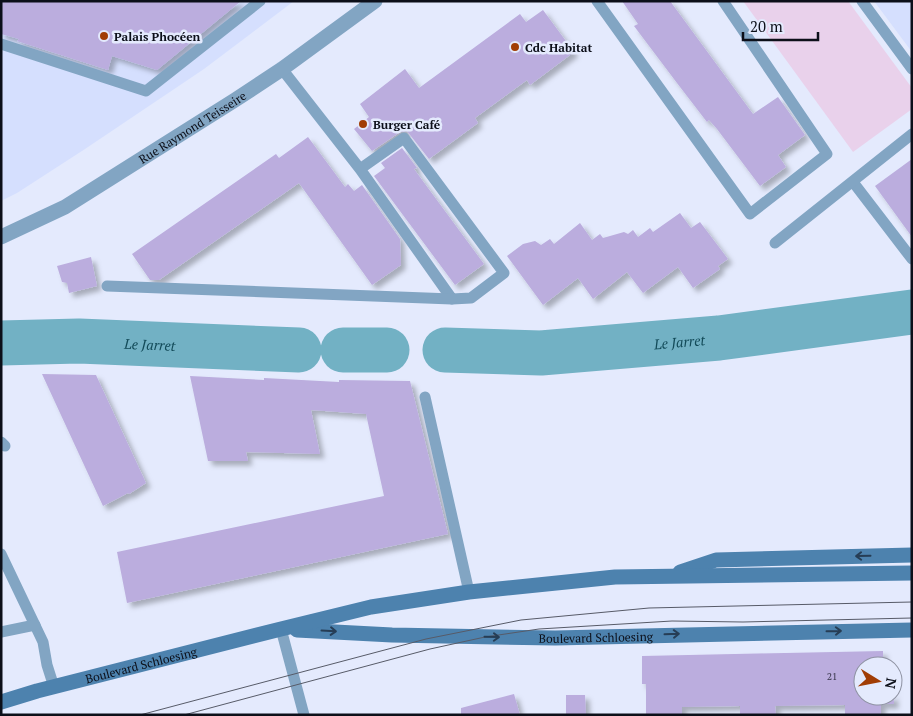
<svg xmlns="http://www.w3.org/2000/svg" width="913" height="716" font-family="'PT Serif',serif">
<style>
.built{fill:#d5dffe}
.green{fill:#e9d1eb}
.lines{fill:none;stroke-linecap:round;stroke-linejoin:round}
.river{stroke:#72b1c4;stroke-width:45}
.building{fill:#bbadde;filter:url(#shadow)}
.service{stroke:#82a5c3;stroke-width:11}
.tertiary{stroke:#82a5c3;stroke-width:15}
.secondary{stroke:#4d82ae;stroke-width:15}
.tram{stroke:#575b68;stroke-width:1}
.oneway{stroke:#263d55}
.poi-dot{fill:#a13d05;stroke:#e4eafd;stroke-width:2}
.labels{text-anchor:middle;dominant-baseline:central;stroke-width:5;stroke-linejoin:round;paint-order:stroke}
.number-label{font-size:10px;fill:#38364a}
.poi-label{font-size:12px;font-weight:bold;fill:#0c0f19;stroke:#e4eafd;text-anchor:start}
.street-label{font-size:12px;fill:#0c0f19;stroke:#e4eafd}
.water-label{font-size:14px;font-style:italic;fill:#134b59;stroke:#e4eafd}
</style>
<defs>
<filter id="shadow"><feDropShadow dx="4.5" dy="4.5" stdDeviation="2.5" flood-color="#0004"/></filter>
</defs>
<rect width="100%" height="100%" fill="#e4eafd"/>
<g class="built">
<polygon points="1,1 294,1 204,69 85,149 17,193 1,201"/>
<polygon points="874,1 912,1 912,52"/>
</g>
<polygon class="green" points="743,1 848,1 912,88 912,109 853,152"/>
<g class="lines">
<g class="river">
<path id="s1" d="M 1,343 L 79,341 L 299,350"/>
<polyline points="343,350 387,350"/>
<path id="s2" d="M 445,350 L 541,353 L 719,338 L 912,312"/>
</g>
</g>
<g class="building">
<polygon points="1,1 241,1 157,70 112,56 108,70 17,41 19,39 1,34"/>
<polygon points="622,1 670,1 753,114 778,97 805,135 778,155 786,167 760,186 717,129 709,120 707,122 677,83 634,26 638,24"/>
<polygon points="543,10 574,52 530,85 527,80 475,118 478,123 429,159 407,131 400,132 372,151 354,129 369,117 360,104 405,69 419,88 520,14 526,22"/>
<polygon points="308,137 345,187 348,184 354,191 362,185 400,239 401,265 372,285 299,183 159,280 150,280 132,254 276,154 279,158"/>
<polygon points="402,148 417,168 414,169 484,264 455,285 374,176 385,168 381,163"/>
<polygon points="912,159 912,237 875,186"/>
<polygon points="680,213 691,228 700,222 728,259 718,266 720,269 693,288 678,267 643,293 627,272 593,299 578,278 543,305 507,256 523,244 535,241 541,245 550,239 554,244 580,223 592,240 600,234 603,238 624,232 628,234 633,230 638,237 650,228 653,232"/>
<polygon points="91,257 97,286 69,293 67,283 62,282 57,266"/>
<polygon points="42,374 96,375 146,483 129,494 128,493 103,506"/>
<polygon points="190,376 264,380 264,378 339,382 339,380 410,381 448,534 127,603 117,552 384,496 366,414 311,410 320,454 246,452 248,461 208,461"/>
<polygon points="883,651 883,666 863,666 863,696 893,696 893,679 894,704 881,704 881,715 845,715 845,705 775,706 776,715 740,715 740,706 682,707 682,715 646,715 646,684 642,684 642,656"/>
<polygon points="514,694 520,715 461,715 461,708"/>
<polygon points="566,695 585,695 586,715 566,715"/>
</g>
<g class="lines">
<g class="service">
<polyline points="597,1 750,214 827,154 723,1"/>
<polyline points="862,1 912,69"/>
<polyline points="1,44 146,91 260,1"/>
<polyline points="282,69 360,169 452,299 471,298 504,273 404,138 360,169"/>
<polyline points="853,182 912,259"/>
<polyline points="775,243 912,134"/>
<polyline points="107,286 452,299"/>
<polyline points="425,397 469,592"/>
<polyline points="1,442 5,446"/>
<polyline points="1,554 43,642 47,665 54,687"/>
<polyline points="281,629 304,715"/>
<polyline points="1,632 35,625"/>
</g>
<path class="tertiary" id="s3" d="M 1,237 L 65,207 L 235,100 L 282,69 L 375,1"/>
<g class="secondary">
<polyline points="680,572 716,560 912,555"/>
<path id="s4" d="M 297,630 L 392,635 L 555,638 L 912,630"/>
<path id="s5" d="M 1,702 L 37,691 L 281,629 L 371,607 L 469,592 L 615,577 L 912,573"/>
</g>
<g class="tram">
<polyline points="140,715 426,639 521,620 649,608 912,602"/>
<polyline points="184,715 430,649 485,637 539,629 672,621 743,622 912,618"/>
</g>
</g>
<defs><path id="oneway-shaft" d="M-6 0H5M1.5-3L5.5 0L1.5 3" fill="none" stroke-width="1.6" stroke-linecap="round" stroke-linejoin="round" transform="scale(1.25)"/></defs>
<g class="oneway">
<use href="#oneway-shaft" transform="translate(863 556) rotate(179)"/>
<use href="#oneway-shaft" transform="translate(329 631) rotate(3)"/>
<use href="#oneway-shaft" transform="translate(834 631) rotate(-1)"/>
<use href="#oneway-shaft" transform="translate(672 634) rotate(-2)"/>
<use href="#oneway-shaft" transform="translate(492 637) rotate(1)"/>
</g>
<g class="poi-dot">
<circle cx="104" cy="36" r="5"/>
<circle cx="515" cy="47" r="5"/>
<circle cx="363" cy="124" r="5"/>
</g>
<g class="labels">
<g class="number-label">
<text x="832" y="676">21</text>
</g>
<g class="poi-label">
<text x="114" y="36">Palais Phocéen</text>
<text x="525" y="47">Cdc Habitat</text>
<text x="373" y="124">Burger Café</text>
</g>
<g class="street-label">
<text stroke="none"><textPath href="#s3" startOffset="221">Rue Raymond Teisseire</textPath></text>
<text stroke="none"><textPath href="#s4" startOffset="299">Boulevard Schloesing</textPath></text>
<text stroke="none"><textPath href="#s5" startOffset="145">Boulevard Schloesing</textPath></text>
</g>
<g class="water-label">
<text stroke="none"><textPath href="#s2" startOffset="235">Le Jarret</textPath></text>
<text stroke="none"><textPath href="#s1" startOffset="149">Le Jarret</textPath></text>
</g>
</g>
<rect width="913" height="716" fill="none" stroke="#0c0f19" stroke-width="5"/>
<g transform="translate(878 681) rotate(100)"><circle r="24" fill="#e4eafd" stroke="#8e92a2"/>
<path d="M0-4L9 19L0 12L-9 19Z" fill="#a13d05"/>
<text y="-8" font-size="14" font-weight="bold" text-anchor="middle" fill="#0c0f19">N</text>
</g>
<path d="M743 32v8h75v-8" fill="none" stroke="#0c0f19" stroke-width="2.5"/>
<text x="750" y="32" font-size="15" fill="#0c0f19" stroke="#e4eafd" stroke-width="4" paint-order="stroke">20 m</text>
</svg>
